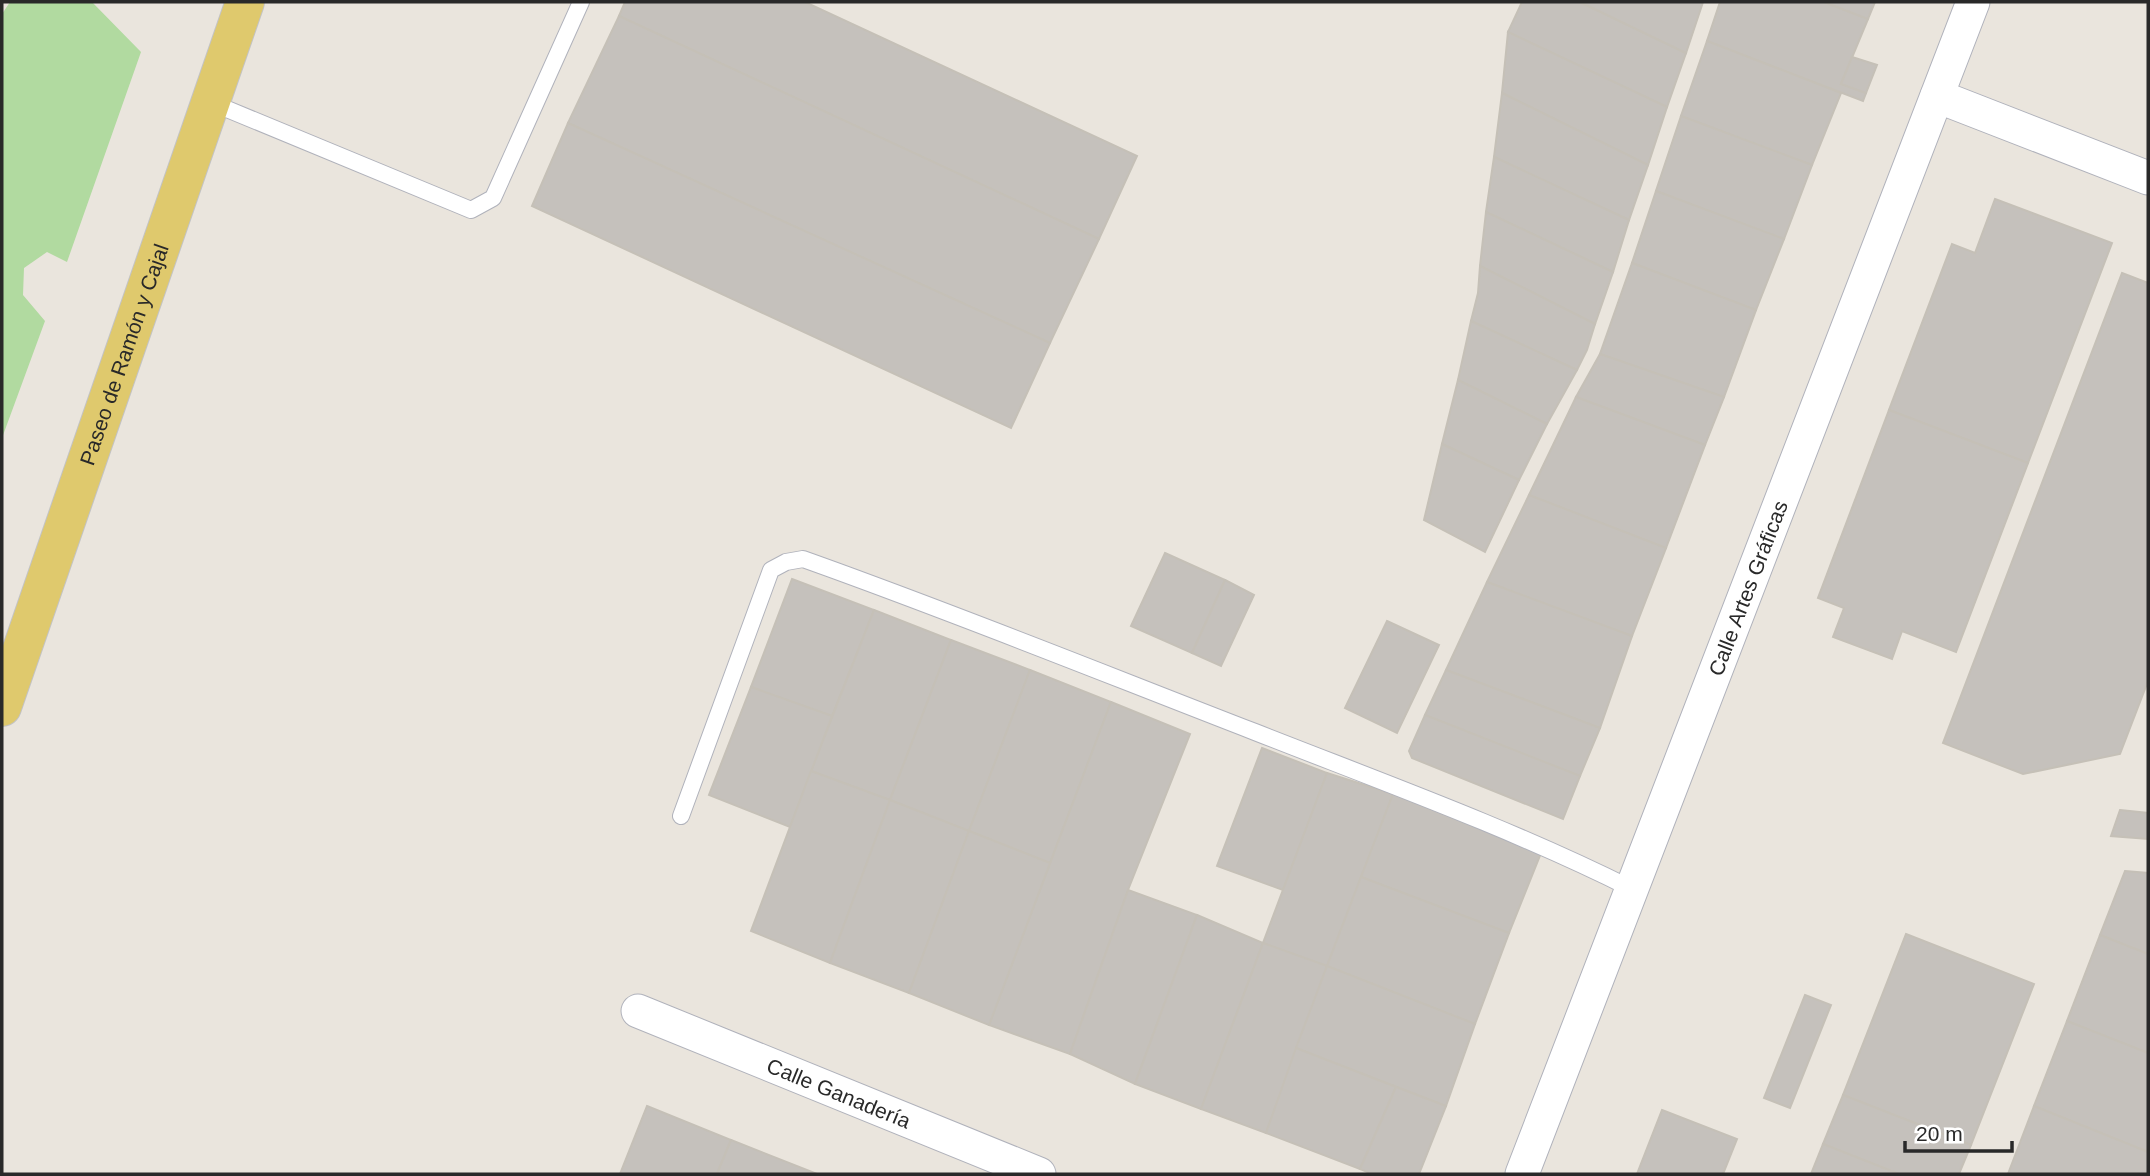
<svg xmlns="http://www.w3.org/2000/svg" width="2150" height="1176" font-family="Arial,sans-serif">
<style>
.green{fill:#b1daa0}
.building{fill:#c5c1bc;stroke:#c5c0b7;stroke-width:2}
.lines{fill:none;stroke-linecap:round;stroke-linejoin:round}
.lane-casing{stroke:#b0b2bb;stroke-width:18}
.street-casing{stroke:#b0b2bb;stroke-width:35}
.primary-casing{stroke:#c3c3c3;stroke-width:40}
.lane{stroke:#fff;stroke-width:16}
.street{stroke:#fff;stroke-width:33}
.primary{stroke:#dfc96d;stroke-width:38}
.labels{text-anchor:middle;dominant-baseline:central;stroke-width:7;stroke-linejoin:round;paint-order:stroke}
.street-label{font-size:21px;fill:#292929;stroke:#fff}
</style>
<rect width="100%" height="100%" fill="#eae5dd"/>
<polygon class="green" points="10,2 92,2 141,52 67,262 47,252 24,268 23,295 45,321 2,438 2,14"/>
<g class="building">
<polygon points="625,2 805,2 1137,156 1099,239 619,16"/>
<polygon points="1522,2 1580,2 1686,53 1667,107 1508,32"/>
<polygon points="1580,2 1703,2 1686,53"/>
<polygon points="1720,2 1824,2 1868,19 1841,84 1866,93 1863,101 1707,41"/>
<polygon points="1824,2 1875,2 1868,19"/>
<polygon points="619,16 1099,239 1050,343 568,123"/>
<polygon points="1508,32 1667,107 1648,165 1502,93"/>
<polygon points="1707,41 1841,93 1812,165 1681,116"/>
<polygon points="1852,57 1877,65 1866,93 1841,84"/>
<polygon points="1502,93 1648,165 1629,220 1494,157"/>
<polygon points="1681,116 1812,165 1784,239 1656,191"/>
<polygon points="568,123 1050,343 1011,428 532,206"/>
<polygon points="1494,157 1629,220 1613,272 1486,212"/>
<polygon points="1656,191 1784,239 1756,310 1632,263"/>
<polygon points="1995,199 2112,243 2028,463 1889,410 1952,244 1975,253"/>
<polygon points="1486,212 1613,272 1595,324 1480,266"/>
<polygon points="1632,263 1756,310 1724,397 1600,354"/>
<polygon points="1480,266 1595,324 1587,350 1577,370 1471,321 1478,293"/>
<polygon points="2122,273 2148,283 2148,681 2120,754 2023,774 1943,743"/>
<polygon points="1471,321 1577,370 1547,424 1458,380"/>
<polygon points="1600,354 1724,397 1705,445 1576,397"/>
<polygon points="1458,380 1547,424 1519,480 1442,444"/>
<polygon points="1576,397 1705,445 1666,548 1529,495"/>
<polygon points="1889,410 2028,463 1956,652 1902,631 1892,659 1833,637 1844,608 1818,598"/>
<polygon points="1442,444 1519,480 1485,552 1424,520"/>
<polygon points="1529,495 1666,548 1632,636 1487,582"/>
<polygon points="1165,553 1225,580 1192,653 1131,626"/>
<polygon points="792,579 874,610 832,716 751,687"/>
<polygon points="1225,580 1254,595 1221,666 1192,653"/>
<polygon points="1487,582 1632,636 1600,728 1446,670"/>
<polygon points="874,610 951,640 890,800 811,771"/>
<polygon points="1387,621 1439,645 1397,733 1345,708"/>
<polygon points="951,640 1030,670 969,831 890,800"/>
<polygon points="1030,670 1111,702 1050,863 969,831"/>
<polygon points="1446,670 1600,728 1580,776 1425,715"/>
<polygon points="751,687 832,716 790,827 709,795"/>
<polygon points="1111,702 1190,734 1128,890 1070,1054 989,1025"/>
<polygon points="1425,715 1580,776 1563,819 1412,758 1409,751"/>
<polygon points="1262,748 1327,773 1283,890 1217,866"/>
<polygon points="811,771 890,800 830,963 751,931"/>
<polygon points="1327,773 1393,794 1327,966 1263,943"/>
<polygon points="1393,794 1541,853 1509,933 1361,877"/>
<polygon points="890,800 969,831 909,993 830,963"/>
<polygon points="2120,810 2148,813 2148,839 2111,836"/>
<polygon points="969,831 1050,863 989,1025 909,993"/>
<polygon points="2125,871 2148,873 2148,954 2100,935"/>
<polygon points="1361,877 1509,933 1475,1024 1327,966"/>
<polygon points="1128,890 1197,915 1135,1084 1070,1054"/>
<polygon points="1197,915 1263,943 1201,1109 1135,1084"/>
<polygon points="1906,934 2034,984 1971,1145 1843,1095"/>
<polygon points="2100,935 2148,954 2148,1053 2067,1021"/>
<polygon points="1263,943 1327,966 1266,1133 1201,1109"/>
<polygon points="1327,966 1475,1024 1446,1106 1296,1048"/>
<polygon points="1805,995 1831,1005 1790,1108 1764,1098"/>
<polygon points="2067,1021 2148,1053 2148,1152 2034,1106"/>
<polygon points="1296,1048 1396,1087 1360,1169 1266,1133"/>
<polygon points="1396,1087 1446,1106 1419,1174 1372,1174 1360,1169"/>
<polygon points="1843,1095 1971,1145 1959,1174 1899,1174 1823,1144"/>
<polygon points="647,1106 731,1140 717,1174 620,1174"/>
<polygon points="2034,1106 2148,1152 2148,1174 2008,1174"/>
<polygon points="1662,1110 1737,1139 1723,1174 1637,1174"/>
<polygon points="731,1140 817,1174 717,1174"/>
<polygon points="1823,1144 1899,1174 1811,1174"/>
</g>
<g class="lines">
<defs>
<g id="lane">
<polyline points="210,102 471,210 493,198 581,2"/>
<path d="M 681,816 L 771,570 L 786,562 L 803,559 C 955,613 1105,674 1255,732 C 1382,782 1510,828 1632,889"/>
</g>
<g id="street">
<polyline points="1937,96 2148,178"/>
<path id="s1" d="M 638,1011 L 1039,1174"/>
<path id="s2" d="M 1522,1174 L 1973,2"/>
</g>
<g id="primary">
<path id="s3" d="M 2,707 L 245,2"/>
</g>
</defs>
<use href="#lane" class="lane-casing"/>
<use href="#street" class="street-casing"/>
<use href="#primary" class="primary-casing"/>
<use href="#lane" class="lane"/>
<use href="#street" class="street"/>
<use href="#primary" class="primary"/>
</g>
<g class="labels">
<g class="street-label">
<text stroke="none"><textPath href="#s3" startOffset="373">Paseo de Ramón y Cajal</textPath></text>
<text stroke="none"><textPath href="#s2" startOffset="628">Calle Artes Gráficas</textPath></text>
<text stroke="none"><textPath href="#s1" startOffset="217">Calle Ganadería</textPath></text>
</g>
</g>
<rect width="2150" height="1176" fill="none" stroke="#292929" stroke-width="7"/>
<path d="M1905 1141v10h107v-10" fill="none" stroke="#292929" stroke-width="3.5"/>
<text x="1916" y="1141" font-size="21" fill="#292929" stroke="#ffffff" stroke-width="5" paint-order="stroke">20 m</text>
</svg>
